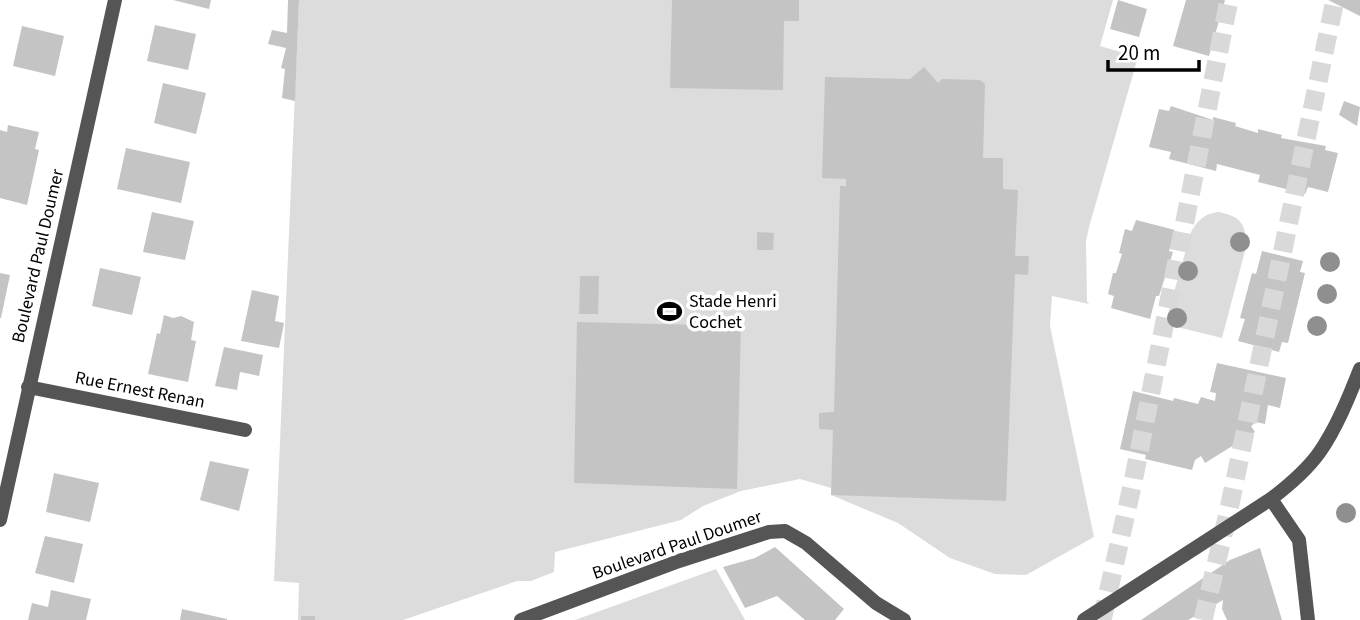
<svg xmlns="http://www.w3.org/2000/svg" width="1360" height="620" font-family="'Source Sans 3',sans-serif">
<style>
.green{fill:#dcdcdc}
.building{fill:#c4c4c4}
.lines{fill:none;stroke-linecap:round;stroke-linejoin:round}
.trunk-tunnel{stroke:#d9d9d9;stroke-width:19;stroke-dasharray:19 10;stroke-linecap:butt}
.service{stroke:#555;stroke-width:14}
.minor{stroke:#555;stroke-width:14}
.tertiary{stroke:#555;stroke-width:14}
.tree{fill:#8f8f8f}
.labels{text-anchor:middle;dominant-baseline:central;stroke-width:7;stroke-linejoin:round;paint-order:stroke}
.street-label{font-size:18px;fill:#000;stroke:#fff}
.poi-label{font-size:18px;fill:#000;stroke:#fff;text-anchor:start}
</style>
<rect width="100%" height="100%" fill="#fff"/>
<g class="green">
<polygon points="299,0 1113,0 1100,46 1138,57 1089,227 1086,241 1087,301 1089,304 1052,296 1050,326 1094,537 1026,575 995,574 950,558 898,523 831,495 831,488 800,479 741,491 703,506 681,520 555,552 554,572 531,581 517,581 403,620 298,620 299,583 274,581"/>
<path d="M 1218,212 C 1241,216 1246,224 1246,247 L 1222,338 L 1165,324 L 1191,232 C 1198,220 1204,214 1218,212 Z"/>
<polygon points="716,569 745,620 575,620"/>
</g>
<g class="building">
<polygon points="173,0 211,0 209,9"/>
<polygon points="288,0 299,0 295,101 282,98 285,69 281,68 286,48 268,44 272,30 287,33"/>
<polygon points="672,0 799,0 799,21 784,21 783,90 670,88"/>
<polygon points="1118,0 1147,9 1139,37 1110,29"/>
<polygon points="1186,0 1225,0 1209,56 1173,46"/>
<polygon points="1328,0 1360,0 1360,16"/>
<polygon points="155,25 196,34 188,70 147,61"/>
<polygon points="22,26 64,36 55,76 13,66"/>
<polygon points="924,67 938,83 942,79 980,80 985,84 983,158 1003,158 1003,189 1018,190 1015,256 1029,256 1028,275 1015,274 1006,501 831,495 833,430 819,429 819,413 834,412 840,186 846,186 846,179 822,178 825,77 910,79"/>
<polygon points="163,83 206,93 196,134 154,123"/>
<polygon points="1344,101 1360,107 1357,126 1339,115"/>
<polygon points="1171,106 1213,120 1213,117 1236,123 1235,126 1258,133 1258,129 1282,135 1281,138 1326,146 1325,150 1338,153 1328,192 1308,187 1305,194 1258,182 1260,175 1217,164 1216,171 1169,159 1171,152 1149,147 1159,109 1169,111"/>
<polygon points="8,125 39,132 35,149 39,150 27,205 0,198 0,130 7,132"/>
<polygon points="126,148 190,162 181,203 117,189"/>
<polygon points="152,212 194,221 185,260 143,252"/>
<polygon points="1136,220 1175,230 1169,251 1173,252 1159,296 1156,296 1150,319 1111,308 1114,296 1108,294 1113,273 1116,273 1122,254 1119,253 1125,229 1132,231"/>
<polygon points="757,232 774,233 773,250 757,250"/>
<polygon points="1262,251 1303,261 1300,272 1305,273 1288,343 1282,342 1279,352 1238,341 1245,319 1240,318 1252,273 1256,274"/>
<polygon points="100,268 141,277 132,315 92,306"/>
<polygon points="0,273 10,275 1,318 0,318"/>
<polygon points="580,276 599,276 598,314 579,314"/>
<polygon points="252,290 279,296 275,321 284,323 279,348 241,341"/>
<polygon points="164,315 173,318 181,316 194,322 191,340 196,341 188,382 148,374 157,333 160,334"/>
<polygon points="577,322 741,326 737,489 574,483"/>
<polygon points="224,347 263,355 259,376 240,372 237,390 215,386"/>
<polygon points="1217,363 1286,378 1280,408 1268,405 1265,424 1256,422 1251,426 1255,432 1205,463 1201,456 1195,460 1192,470 1145,459 1146,455 1120,449 1133,391 1173,401 1174,398 1198,404 1201,397 1215,401 1216,393 1210,392"/>
<polygon points="210,461 249,469 239,511 200,500"/>
<polygon points="54,473 99,483 90,522 46,512"/>
<polygon points="45,536 83,544 74,583 35,573"/>
<polygon points="775,547 844,609 835,620 805,620 777,596 745,608 723,567 755,558"/>
<polygon points="1260,548 1282,620 1227,620 1222,609 1223,600 1188,620 1141,620 1230,560"/>
<polygon points="51,590 91,599 86,620 28,620 32,603 48,607"/>
<polygon points="182,609 227,619 227,620 180,620"/>
<rect x="301" y="616" width="14" height="4"/>
</g>
<g class="lines">
<g class="trunk-tunnel">
<polyline points="1102,620 1133,482 1229,0"/>
<polyline points="1203,620 1229,509 1335,0"/>
</g>
<polyline class="service" points="28,387 245,430"/>
<g class="minor">
<polyline points="1271,499 1299,540 1308,620"/>
<polyline points="0,520 115,0"/>
<polyline points="521,620 679,561 769,532 785,531 806,543 876,603 904,620"/>
</g>
<path class="tertiary" d="M 1084,620 L 1271,499 C 1288,486 1306,471 1319,453 C 1336,429 1349,397 1360,369"/>
</g>
<g class="tree">
<circle cx="1240" cy="242" r="10"/>
<circle cx="1330" cy="262" r="10"/>
<circle cx="1188" cy="271" r="10"/>
<circle cx="1327" cy="294" r="10"/>
<circle cx="1177" cy="318" r="10"/>
<circle cx="1317" cy="326" r="10"/>
<circle cx="1346" cy="513" r="10"/>
</g>
<defs>
<symbol id="stadium-bare" viewBox="-9 -9 18 18"><path d="M0-5a6.5 5 0 1 0 0 10a6.5 5 0 1 0 0-10ZM-3.5-1.8h7v3.6h-7Z" fill="#000" stroke="#fff" stroke-width="2.5" paint-order="stroke"/></symbol>
</defs>
<g fill-rule="evenodd">
<use href="#stadium-bare" x="652" y="294" width="35" height="35"/>
</g>
<g class="labels">
<g class="street-label">
<text transform="translate(38 256) rotate(-77)">Boulevard Paul Doumer</text>
<text transform="translate(140 390) rotate(11)">Rue Ernest Renan</text>
<text transform="translate(677 545) rotate(-19)">Boulevard Paul Doumer</text>
</g>
<g class="poi-label">
<text x="689" y="301">Stade Henri<tspan x="689" dy="21">Cochet</tspan></text>
</g>
</g>
<path d="M1108 60v10h91v-10" fill="none" stroke="#000000" stroke-width="3.5"/>
<text x="1118" y="60" font-size="21" fill="#000000" stroke="#ffffff" stroke-width="5" paint-order="stroke">20 m</text>
</svg>
